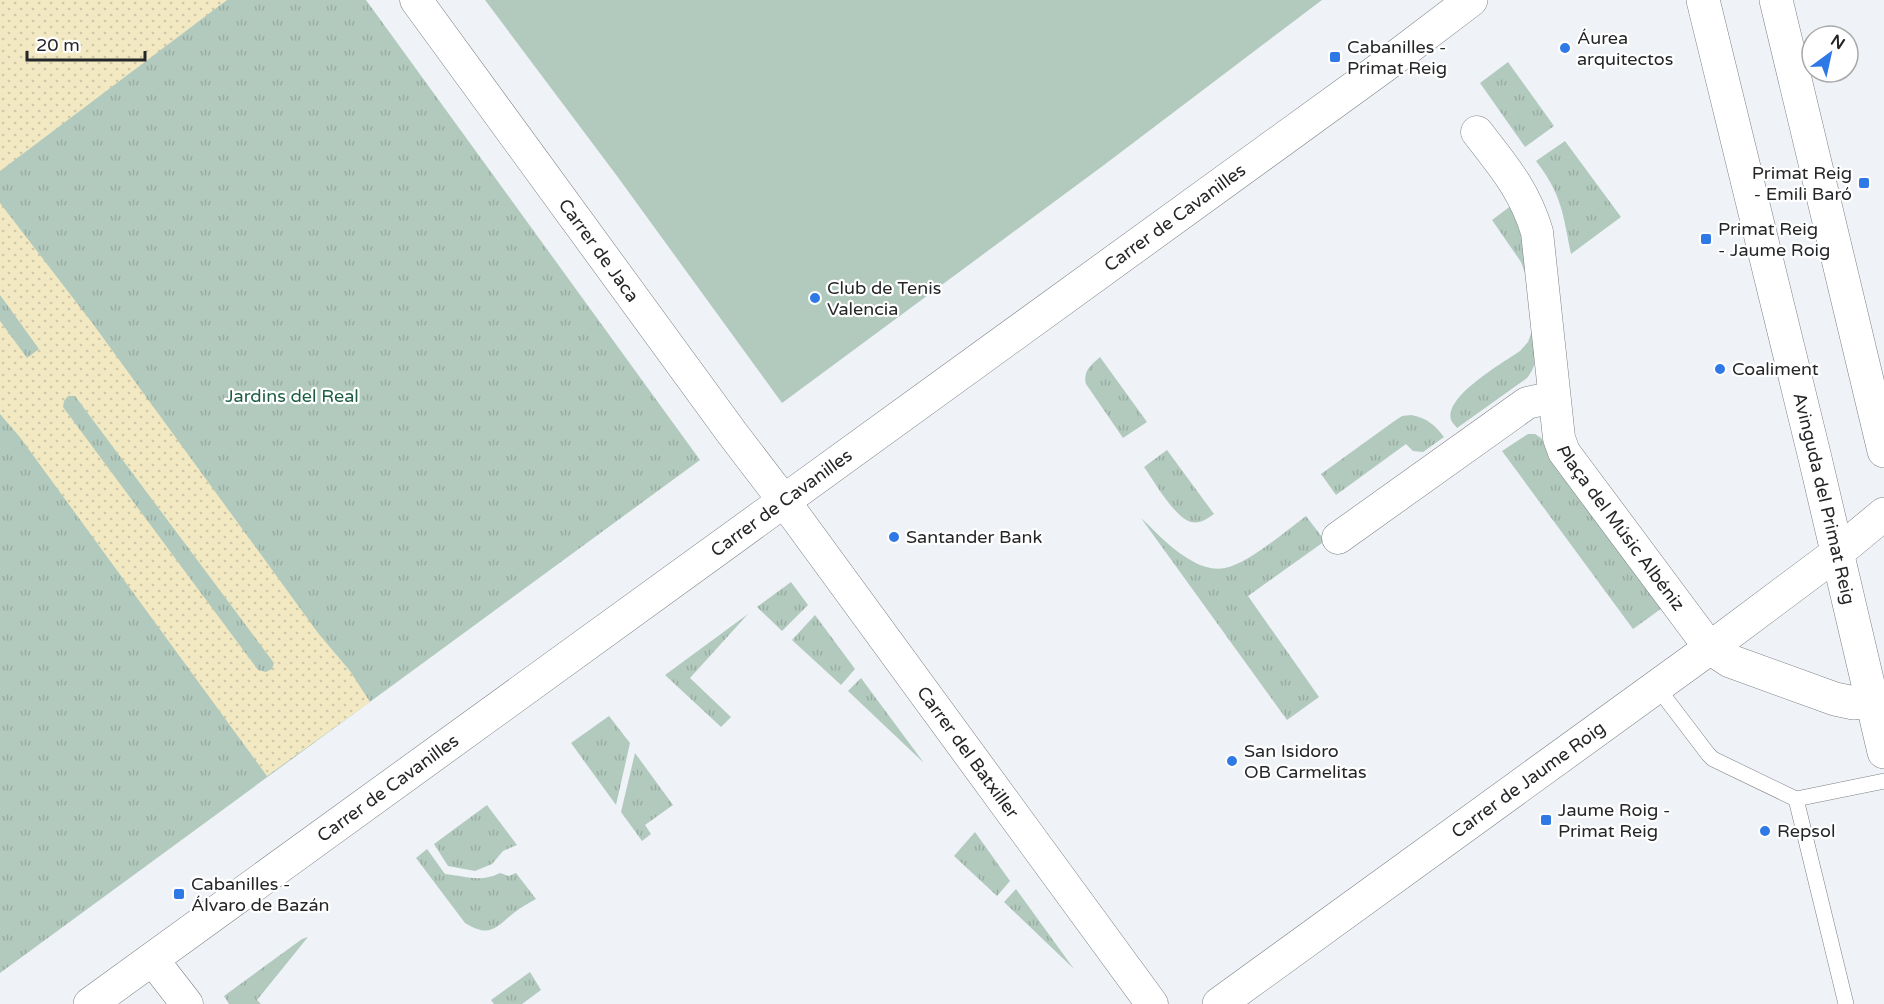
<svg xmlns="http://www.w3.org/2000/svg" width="1884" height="1004" font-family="'Varela Round',sans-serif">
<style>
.grass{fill:url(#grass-tufts)}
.sand{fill:url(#sand-dots);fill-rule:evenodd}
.garden{fill:#b2cabe}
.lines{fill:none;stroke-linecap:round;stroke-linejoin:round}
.service-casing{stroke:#7e8185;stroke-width:16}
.minor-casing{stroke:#7e8185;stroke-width:33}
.tertiary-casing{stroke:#7e8185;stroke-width:34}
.secondary-casing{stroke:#7e8185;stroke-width:34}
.primary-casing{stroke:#7e8185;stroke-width:34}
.service{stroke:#fff;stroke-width:15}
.minor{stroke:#fff;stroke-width:32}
.tertiary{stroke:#fff;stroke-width:33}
.secondary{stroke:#fff;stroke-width:33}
.primary{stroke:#fff;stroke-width:33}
.poi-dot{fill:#2e79e6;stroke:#fff;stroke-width:2}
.labels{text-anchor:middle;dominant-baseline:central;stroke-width:4.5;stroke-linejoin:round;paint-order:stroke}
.poi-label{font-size:18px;fill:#252628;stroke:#fff;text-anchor:start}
.street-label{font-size:18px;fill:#252628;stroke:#fff}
.park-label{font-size:18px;fill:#1d5d44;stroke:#fff}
</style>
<defs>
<pattern id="grass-tufts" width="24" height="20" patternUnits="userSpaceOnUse" patternTransform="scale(1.5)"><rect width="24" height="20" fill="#b2cabe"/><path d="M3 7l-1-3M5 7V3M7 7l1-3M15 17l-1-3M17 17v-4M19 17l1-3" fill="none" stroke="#99ada3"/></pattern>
<pattern id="sand-dots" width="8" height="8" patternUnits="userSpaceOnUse" patternTransform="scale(1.5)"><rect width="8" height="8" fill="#f2e9c3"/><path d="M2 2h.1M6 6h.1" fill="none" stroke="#cfc8a8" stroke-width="1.8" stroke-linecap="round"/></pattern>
</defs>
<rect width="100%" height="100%" fill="#eff2f7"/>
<g class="grass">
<polygon points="0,0 366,0 700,460 0,973"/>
<polygon points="1508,62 1554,126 1525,147 1480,83"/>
<path d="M 1565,141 L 1621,217 L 1571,254 C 1563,214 1562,195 1536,161 Z"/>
<polygon points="1512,205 1520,225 1529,284 1521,262 1492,220"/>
<path d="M 1532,331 C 1535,351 1540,361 1527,378 L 1457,428 C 1455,425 1452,423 1451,420 C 1444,396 1503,363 1520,351 L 1528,342 Z"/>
<path d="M 1100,357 L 1147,422 L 1123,438 L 1086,384 C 1083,371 1091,365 1100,357 Z"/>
<path d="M 1411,415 C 1427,418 1435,425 1444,437 L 1423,452 L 1413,451 L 1406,444 L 1336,495 L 1321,474 L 1393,422 L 1402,416 Z"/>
<polygon points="1528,434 1535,434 1541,438 1665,606 1633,629 1502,451"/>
<path d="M 1167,450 L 1214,514 C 1207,519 1200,524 1191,522 C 1174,517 1154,481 1144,467 Z"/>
<path d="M 1306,516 L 1325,541 L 1248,596 L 1319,697 L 1287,720 L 1141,518 C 1157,533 1174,552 1194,562 C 1203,567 1214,570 1225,568 C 1248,564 1287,530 1306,516 Z"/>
<polygon points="791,582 808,605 782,631 757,607"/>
<polygon points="748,614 690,678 731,717 721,727 665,675"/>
<polygon points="815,615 855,669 841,685 792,640"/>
<polygon points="861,678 924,763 848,691"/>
<polygon points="609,716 630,743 616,805 571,743"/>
<polygon points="635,753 673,805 645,825 651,834 642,841 621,812"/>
<polygon points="487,805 517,845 503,851 492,864 475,871 448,866 434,844"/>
<polygon points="975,832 1010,881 997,896 954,856"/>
<path d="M 427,849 L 445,874 C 465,876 481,883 500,873 L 509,876 L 516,873 L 536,899 C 529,903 521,907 515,912 C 496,927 491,939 465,923 L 416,858 Z"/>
<polygon points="1016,889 1074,969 1004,902"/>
<polygon points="308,937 257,1000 261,1004 229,1004 224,996 302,939"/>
<polygon points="530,972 541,990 522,1004 494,1004 491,1000"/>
</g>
<g class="sand">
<polygon points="0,0 227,0 0,171"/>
<path d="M 0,203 L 93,324 L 318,633 L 350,671 L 370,702 L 267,776 L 19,436 L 0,414 L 0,321 L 27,358 L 39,349 L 0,295 ZM 68,396 L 75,396 L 274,663 L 272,669 L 266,672 L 258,670 L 63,407 L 64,401 Z"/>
</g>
<polygon class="garden" points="485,0 1322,0 1104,165 782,403 617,176"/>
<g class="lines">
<defs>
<g id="service">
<polyline points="1657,687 1708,754 1713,759 1796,799 1884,781"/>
<polyline points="1796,799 1846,1004"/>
</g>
<g id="minor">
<path id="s1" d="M 416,0 L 732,433 L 784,501 L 1152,1004"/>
<path id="s2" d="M 1477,132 C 1503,166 1524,189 1537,232 L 1559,438 L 1564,452 L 1710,648"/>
<polyline points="1338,538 1527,403 1554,397"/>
<polyline points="152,959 187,1004"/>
</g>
<g id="tertiary">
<polyline points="1710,648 1730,661 1835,699 1854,703 1872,700"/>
<path id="s3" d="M 1219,1004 L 1710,648 L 1837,553 L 1884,514"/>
</g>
<g id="secondary">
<path id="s4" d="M 90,1004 L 1384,66 L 1471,0"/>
</g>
<g id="primary">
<path id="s5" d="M 1703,0 L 1815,458 L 1884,752"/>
<polyline points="1776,0 1884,451"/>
</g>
</defs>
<use href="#service" class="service-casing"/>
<use href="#minor" class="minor-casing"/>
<use href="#tertiary" class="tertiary-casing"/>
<use href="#secondary" class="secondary-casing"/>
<use href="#primary" class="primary-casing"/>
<use href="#service" class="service"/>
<use href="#minor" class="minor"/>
<use href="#tertiary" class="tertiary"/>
<use href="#secondary" class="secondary"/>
<use href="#primary" class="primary"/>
</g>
<g class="poi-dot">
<circle cx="1565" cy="48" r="6"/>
<rect x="1329" y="51" width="12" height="12" rx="3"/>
<rect x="1858" y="177" width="12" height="12" rx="3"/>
<rect x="1700" y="233" width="12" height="12" rx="3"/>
<circle cx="815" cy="298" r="6"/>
<circle cx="1720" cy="369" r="6"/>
<circle cx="894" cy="537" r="6"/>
<circle cx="1232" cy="761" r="6"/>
<rect x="1540" y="814" width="12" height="12" rx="3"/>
<circle cx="1765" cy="831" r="6"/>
<rect x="173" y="888" width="12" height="12" rx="3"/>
</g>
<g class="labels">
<g class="poi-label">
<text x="1577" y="38">Áurea<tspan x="1577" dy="21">arquitectos</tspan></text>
<text x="1347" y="47">Cabanilles -<tspan x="1347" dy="21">Primat Reig</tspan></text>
<text x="1852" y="173" text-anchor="end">Primat Reig<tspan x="1852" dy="21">- Emili Baró</tspan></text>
<text x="1718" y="229">Primat Reig<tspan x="1718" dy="21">- Jaume Roig</tspan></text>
<text x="827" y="288">Club de Tenis<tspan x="827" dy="21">Valencia</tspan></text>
<text x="1732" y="369">Coaliment</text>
<text x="906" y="537">Santander Bank</text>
<text x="1244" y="751">San Isidoro<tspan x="1244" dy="21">OB Carmelitas</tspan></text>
<text x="1558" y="810">Jaume Roig -<tspan x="1558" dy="21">Primat Reig</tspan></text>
<text x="1777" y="831">Repsol</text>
<text x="191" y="884">Cabanilles -<tspan x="191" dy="21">Álvaro de Bazán</tspan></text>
</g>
<g class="street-label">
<text stroke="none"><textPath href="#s4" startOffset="1340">Carrer de Cavanilles</textPath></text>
<text stroke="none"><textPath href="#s1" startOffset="310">Carrer de Jaca</textPath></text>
<text stroke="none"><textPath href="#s5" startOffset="513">Avinguda del Primat Reig</textPath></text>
<text stroke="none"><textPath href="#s4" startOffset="854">Carrer de Cavanilles</textPath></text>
<text stroke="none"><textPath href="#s2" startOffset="434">Plaça del Músic Albéniz</textPath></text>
<text stroke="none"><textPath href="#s1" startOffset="933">Carrer del Batxiller</textPath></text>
<text stroke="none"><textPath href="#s3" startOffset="382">Carrer de Jaume Roig</textPath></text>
<text stroke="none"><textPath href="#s4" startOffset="368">Carrer de Cavanilles</textPath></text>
</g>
<g class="park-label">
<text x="292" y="396">Jardins del Real</text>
</g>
</g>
<g transform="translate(1830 54) rotate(33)"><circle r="28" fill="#ffffff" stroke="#a8a8a9" stroke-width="1.5"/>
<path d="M0-4.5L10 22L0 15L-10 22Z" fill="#2e79e6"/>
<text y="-9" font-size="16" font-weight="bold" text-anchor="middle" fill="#252628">N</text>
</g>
<path d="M27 51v9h118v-9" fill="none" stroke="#252628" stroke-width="3"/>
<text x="36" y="51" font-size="18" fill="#252628" stroke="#ffffff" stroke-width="4.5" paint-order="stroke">20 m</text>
</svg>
